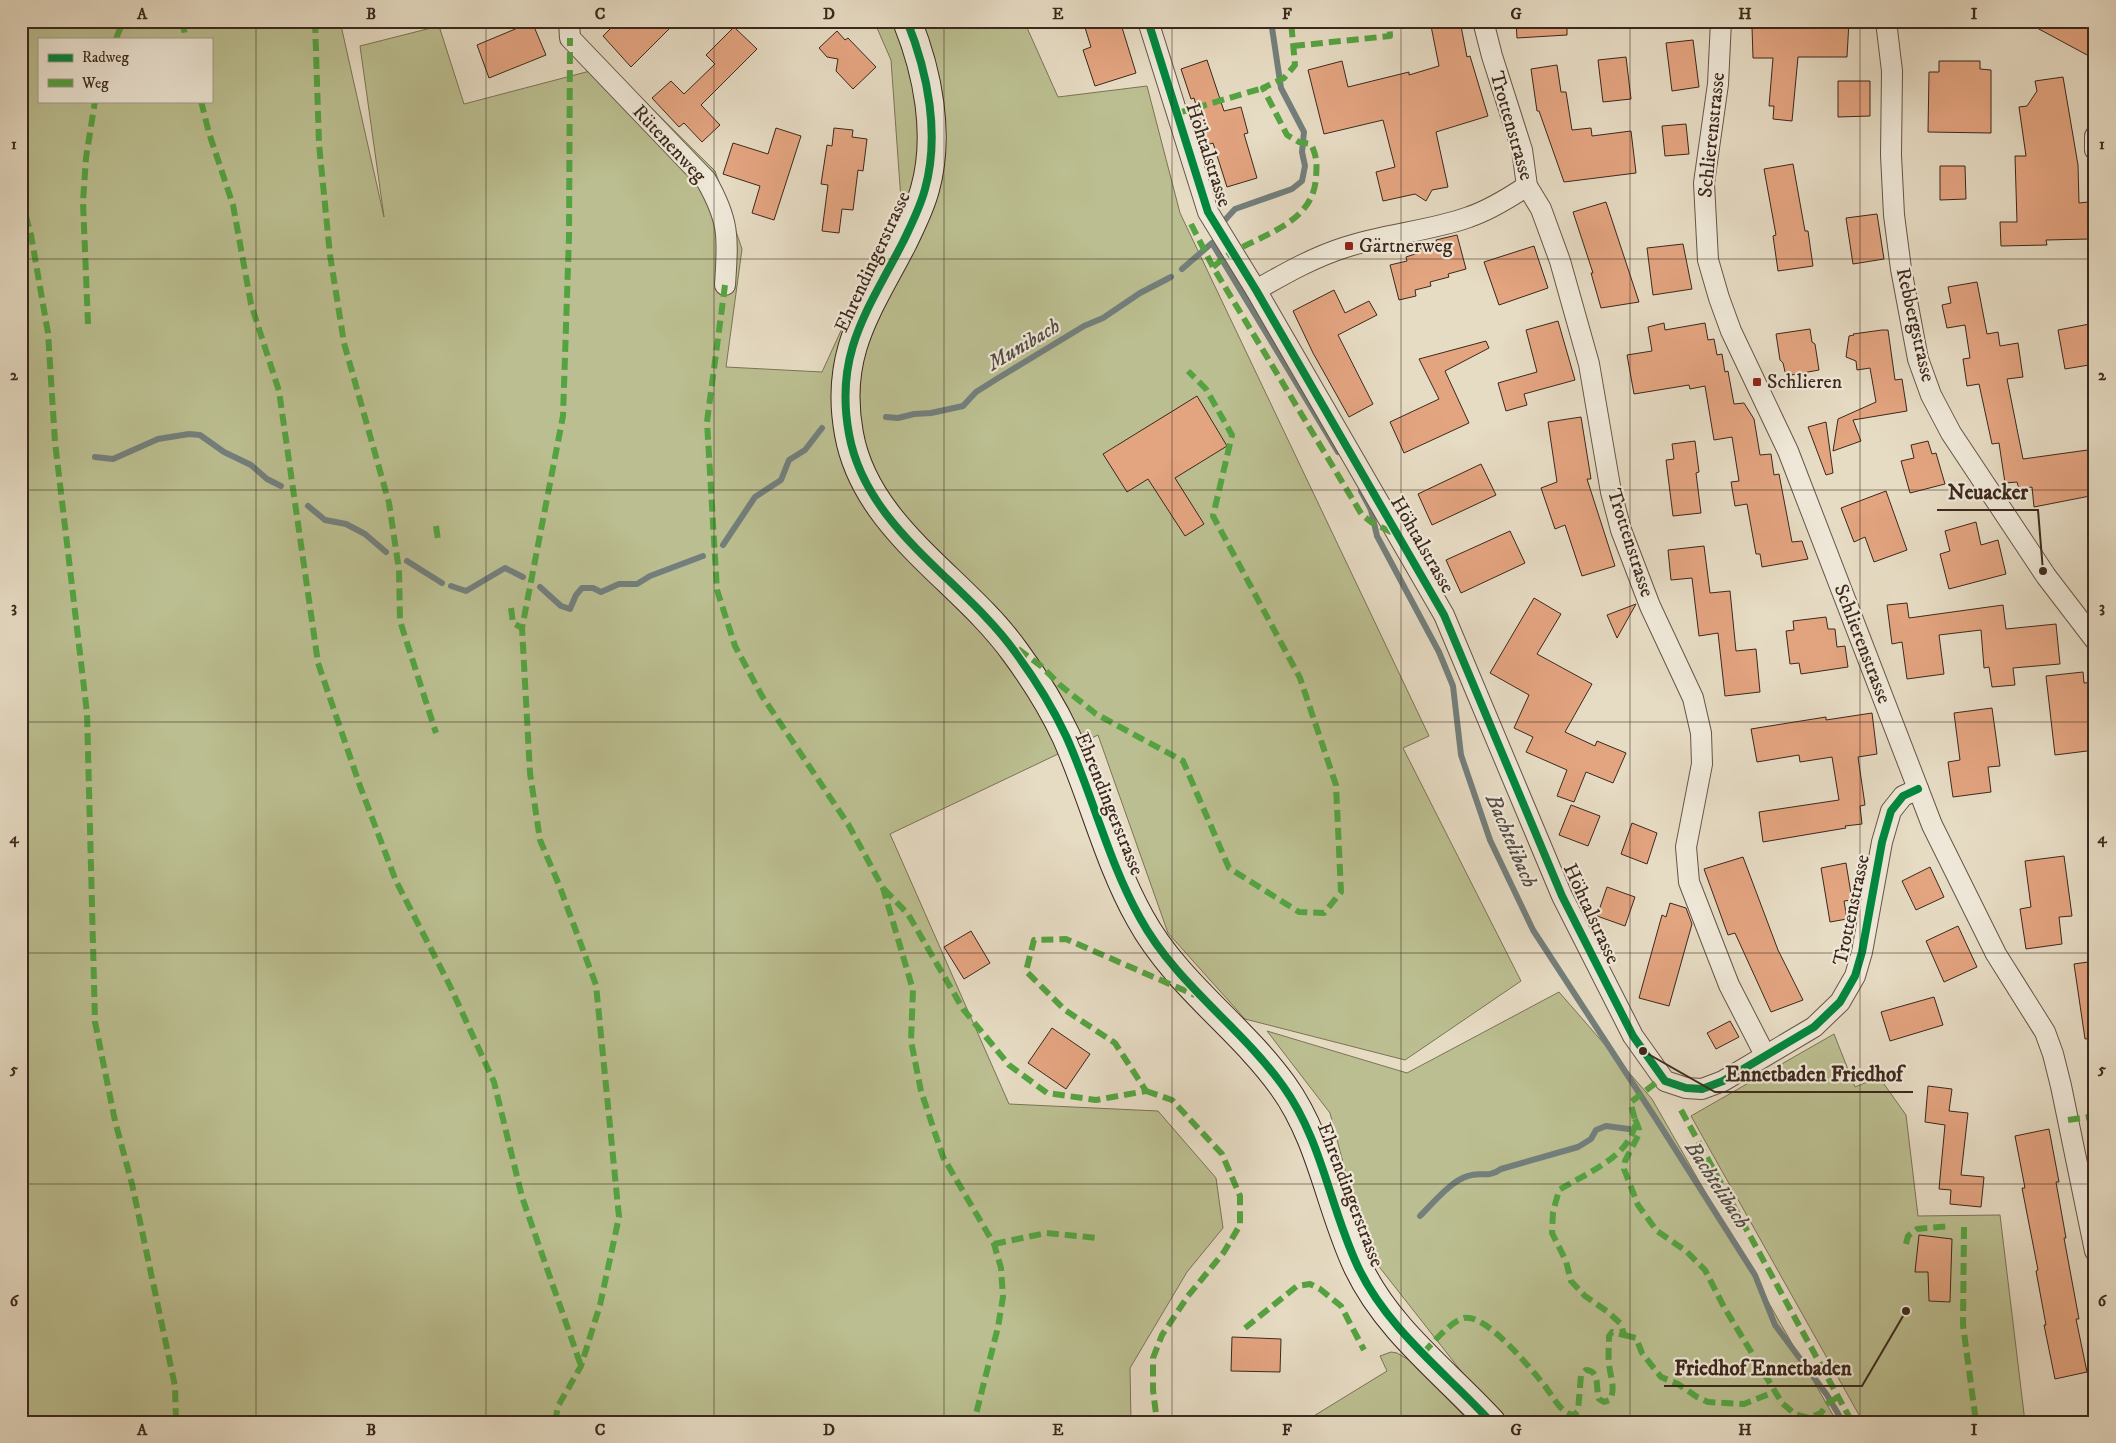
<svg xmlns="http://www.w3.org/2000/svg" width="2116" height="1443" font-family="'IM FELL DW Pica',serif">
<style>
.green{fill:#bbbe90;stroke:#7c7356;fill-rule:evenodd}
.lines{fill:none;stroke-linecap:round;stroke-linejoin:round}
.stream{stroke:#737f7c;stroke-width:6}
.building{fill:#e3a480;stroke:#3c281d}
.minor-casing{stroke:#665546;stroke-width:22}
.secondary-casing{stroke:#3c281d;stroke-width:30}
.minor{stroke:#efe8d8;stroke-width:20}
.secondary{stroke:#efe8d8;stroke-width:28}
.quiet{stroke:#54a341;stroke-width:6;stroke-dasharray:12 6;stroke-linecap:butt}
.cycleway-casing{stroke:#efe8d8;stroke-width:11}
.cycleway{stroke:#00873e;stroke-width:8}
.grid{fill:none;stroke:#3c281d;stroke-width:1;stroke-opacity:0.55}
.poi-dot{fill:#8f2418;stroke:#efe8d8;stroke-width:2}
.labels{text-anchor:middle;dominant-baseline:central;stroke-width:4.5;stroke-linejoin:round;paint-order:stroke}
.street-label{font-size:20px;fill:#3c281d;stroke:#efe8d8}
.poi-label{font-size:20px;fill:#3c281d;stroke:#efe8d8;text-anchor:start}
.water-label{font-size:21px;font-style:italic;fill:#534c44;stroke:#efe8d8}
.leader{fill:none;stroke:#3c281d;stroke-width:2}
.callout-dot{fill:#3c281d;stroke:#efe8d8;stroke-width:2}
.callout-label{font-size:21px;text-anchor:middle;font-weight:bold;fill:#3c281d;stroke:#efe8d8;stroke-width:4.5;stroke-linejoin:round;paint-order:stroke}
.neatline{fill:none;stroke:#3c281d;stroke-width:2}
.grid-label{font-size:16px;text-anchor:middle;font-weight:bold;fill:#3c281d}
</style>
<rect width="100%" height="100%" fill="#e6dbc3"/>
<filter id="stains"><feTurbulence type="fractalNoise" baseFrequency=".004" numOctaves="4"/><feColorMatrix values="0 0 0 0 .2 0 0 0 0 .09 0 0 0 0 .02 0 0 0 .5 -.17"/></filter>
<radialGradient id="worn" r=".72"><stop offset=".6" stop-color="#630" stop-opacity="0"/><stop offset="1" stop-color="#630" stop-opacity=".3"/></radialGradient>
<g class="green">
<path d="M 21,21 L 340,21 L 384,217 L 360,46 L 439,26 L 464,104 L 609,66 L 715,171 L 742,249 L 726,367 L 822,372 L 901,200 L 891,60 L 874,21 L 1024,21 L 1058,97 L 1147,86 L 1180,213 L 1429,736 L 1403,748 L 1521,981 L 1405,1060 L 1245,1019 L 1168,933 L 1098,735 L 890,834 L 1009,1104 L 1158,1111 L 1216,1178 L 1223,1228 L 1187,1272 L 1130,1368 L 1131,1422 L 21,1422 ZM 39,39 L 211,39 L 211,101 L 39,101 Z"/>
<polygon points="1559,992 1652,1099 1837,1422 1501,1422 1366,1250 1330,1113 1267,1031 1407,1073"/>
<polygon points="1834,1034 1855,1087 1879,1077 1906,1115 1918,1216 2000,1215 2025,1422 1863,1422 1691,1116"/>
<polygon points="1391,1352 1397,1353 1409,1360 1470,1422 1304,1422 1387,1371 1380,1356"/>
</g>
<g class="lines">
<g class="stream">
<polyline points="1225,220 1235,209 1292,189 1302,181 1305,166 1302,152 1304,132 1281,88 1271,21"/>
<polyline points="1182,269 1212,243 1338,452"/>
<polyline points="886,417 898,418 914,414 931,413 963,406 976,392 995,380 1084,326 1103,318 1140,293 1171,277"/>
<polyline points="95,457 113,459 158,439 189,434 200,435 224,452 251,465 267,479 281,486"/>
<polyline points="1361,491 1371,510 1377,536 1439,652 1453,686 1461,755 1490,840 1533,930 1658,1122 1755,1275 1775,1325 1827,1395 1843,1422"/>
<polyline points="308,506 325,520 346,524 365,534 386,552"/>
<polyline points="723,545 755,497 781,480 789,460 805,450 822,428"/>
<polyline points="407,561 442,583"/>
<polyline points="451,586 466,591 505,568 523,577"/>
<polyline points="540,587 561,606 570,609 576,595 582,588 593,588 601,592 619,584 637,584 650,576 703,556"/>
<path d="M 1420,1216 C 1432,1204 1452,1180 1468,1176 C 1481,1171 1487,1179 1501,1169 L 1578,1147 L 1591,1139 L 1596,1130 L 1606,1126 L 1629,1129"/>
</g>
</g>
<g class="building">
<polygon points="618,21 677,21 631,67 603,36"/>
<polygon points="1083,21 1120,21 1136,73 1095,86 1083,50 1091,47"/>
<polygon points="1430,21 1460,21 1467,57 1470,56 1488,116 1436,132 1448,187 1432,190 1426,201 1415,194 1383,201 1376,172 1395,167 1383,120 1324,134 1308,70 1342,61 1348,87 1409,72 1409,75 1439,66"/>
<polygon points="1516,21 1567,21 1567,35 1517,38"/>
<polygon points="1849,21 1847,57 1798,57 1792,121 1773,119 1774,106 1769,106 1773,58 1753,58 1752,27"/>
<polygon points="2024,21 2095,21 2095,45 2089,56"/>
<polygon points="532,22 546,55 489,78 477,45"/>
<polygon points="734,27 757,49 701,105 720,125 702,142 684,123 679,127 652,98 671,81 684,94 715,64 706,55"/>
<polygon points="837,31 845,40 848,38 876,67 853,89 836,71 838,59 827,57 819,48"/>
<polygon points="1693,40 1699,87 1672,91 1666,43"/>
<polygon points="1626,57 1631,99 1603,102 1598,60"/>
<polygon points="1207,60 1224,111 1241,107 1248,133 1244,134 1257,178 1227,187 1213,143 1207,145 1194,98 1191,99 1181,69"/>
<polygon points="1939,61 1980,61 1980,69 1991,70 1991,133 1928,132 1929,72 1939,72"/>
<polygon points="1557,65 1561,92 1566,92 1572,130 1591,128 1592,136 1631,131 1636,173 1564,182 1539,111 1537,111 1531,69"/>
<polygon points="2063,77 2078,165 2079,203 2088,202 2089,239 2046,240 2047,245 2001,246 2000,222 2017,222 2015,156 2026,156 2019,107 2027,106 2037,91 2035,81"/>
<polygon points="1838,81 1870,81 1870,116 1838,117"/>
<polygon points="1686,124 1689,154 1665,156 1662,126"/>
<polygon points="776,128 801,136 774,220 752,213 760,186 723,174 733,143 768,154"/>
<polygon points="834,128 853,130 852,137 867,139 863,171 858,170 853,210 842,209 839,233 822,231 828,185 821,184 827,145 832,146"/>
<polygon points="1793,164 1805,231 1808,231 1813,266 1778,271 1773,236 1776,235 1764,169"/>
<polygon points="1940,166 1965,166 1966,199 1940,200"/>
<polygon points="1606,202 1639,302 1601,308 1591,273 1593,273 1573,212"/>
<polygon points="1877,214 1884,259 1853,264 1846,218"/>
<polygon points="1457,235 1466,269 1448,274 1449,277 1430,282 1431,286 1415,290 1416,296 1399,300 1390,265 1407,261 1406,257 1421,252 1420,248 1437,244 1436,240"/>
<polygon points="1683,244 1692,289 1653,295 1647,248"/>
<polygon points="1534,246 1548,288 1499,305 1484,262"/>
<polygon points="1977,282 1987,334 1998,332 2000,346 2018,343 2023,377 2007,379 2023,459 2095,449 2095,495 2034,507 2032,487 2019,489 2017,482 2005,483 1999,443 1992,444 1979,384 1967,386 1963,359 1970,358 1965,325 1947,328 1942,305 1951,303 1948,287"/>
<polygon points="1334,290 1345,313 1369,301 1377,315 1338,335 1373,404 1349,417 1313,353 1293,311"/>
<polygon points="1558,321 1575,380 1524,394 1527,405 1506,411 1498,383 1537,372 1526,330"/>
<polygon points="1664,323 1665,330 1705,323 1708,340 1714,339 1717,355 1722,354 1725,372 1728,371 1734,404 1744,403 1754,419 1760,455 1771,454 1774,475 1779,474 1792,542 1802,541 1808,559 1762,567 1760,554 1756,554 1747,504 1735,506 1731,482 1739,481 1732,437 1714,440 1705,386 1690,389 1689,385 1634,394 1627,355 1652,351 1648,327"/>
<polygon points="2095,323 2095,364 2065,369 2058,330"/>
<polygon points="1810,329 1812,342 1815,344 1819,370 1786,376 1783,363 1780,360 1776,334"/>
<polygon points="1882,330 1888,330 1895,380 1902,379 1907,411 1853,420 1861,441 1833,451 1838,419 1876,402 1870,368 1857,370 1856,361 1846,357 1849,336 1854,335 1853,334"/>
<polygon points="1486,341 1489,348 1445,371 1469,423 1404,453 1390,422 1439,399 1419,359"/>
<polygon points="1197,396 1227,446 1175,478 1204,524 1185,536 1148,479 1127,492 1103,454"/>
<polygon points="1581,417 1591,479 1587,479 1615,566 1582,576 1565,525 1555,529 1541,488 1557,482 1548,422"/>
<polygon points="1826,422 1833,473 1826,475 1808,427"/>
<polygon points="1695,441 1699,472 1696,473 1701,513 1673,516 1666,460 1674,459 1672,444"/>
<polygon points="1928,441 1932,454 1936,453 1945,484 1910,493 1901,461 1914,458 1911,445"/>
<polygon points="1481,464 1496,495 1432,525 1418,494"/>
<polygon points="1886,491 1907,550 1874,562 1865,537 1854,542 1841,508"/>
<polygon points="1976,522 1981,545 1998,540 2006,574 1949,589 1940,554 1950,551 1945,531"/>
<polygon points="1510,531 1525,563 1461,593 1446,560"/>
<polygon points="1704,546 1710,593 1730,591 1736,651 1756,649 1760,692 1725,696 1718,633 1699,636 1692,578 1671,580 1668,550"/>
<polygon points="1534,598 1561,614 1537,654 1592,684 1565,732 1595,746 1597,741 1626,753 1613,783 1586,772 1574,802 1557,796 1567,770 1526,752 1533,737 1514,728 1529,695 1490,673"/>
<polygon points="1907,603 1909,618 2003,605 2006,629 2056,624 2060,664 2013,668 2015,685 1992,687 1989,667 1984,668 1981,630 1939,635 1944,674 1907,679 1902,642 1892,644 1887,605"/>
<polygon points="1636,604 1617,638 1607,615"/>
<polygon points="1826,617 1828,629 1835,629 1837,647 1845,646 1848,667 1801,674 1799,663 1790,664 1786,631 1794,630 1793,621"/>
<polygon points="2083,672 2084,683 2095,682 2095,750 2055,755 2046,676"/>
<polygon points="1992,708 2000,766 1988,767 1991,792 1953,797 1948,762 1960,760 1954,713"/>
<polygon points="1872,713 1877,754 1858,757 1865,805 1860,806 1862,824 1845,826 1846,828 1763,842 1759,812 1839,800 1832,757 1800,762 1799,755 1757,762 1751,729 1826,717 1826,720"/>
<polygon points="1571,805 1600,816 1588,846 1559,835"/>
<polygon points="1632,823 1657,833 1647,864 1621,854"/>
<polygon points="2064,856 2072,916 2059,917 2062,944 2026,949 2020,909 2031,907 2025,861"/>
<polygon points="1743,857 1778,950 1803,1000 1771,1012 1735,933 1728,935 1704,869"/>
<polygon points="1846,863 1852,900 1844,901 1847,919 1830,922 1821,868"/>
<polygon points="1930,867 1944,897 1916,910 1902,881"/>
<polygon points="1607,887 1635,897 1625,926 1597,916"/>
<polygon points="1670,903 1686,908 1692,924 1669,1006 1639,998 1662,915 1666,917"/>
<polygon points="1958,926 1977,967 1944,982 1926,941"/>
<polygon points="971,931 990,963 964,979 944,947"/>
<polygon points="2095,961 2095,1038 2085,1039 2074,964"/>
<polygon points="1934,997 1943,1025 1890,1041 1881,1012"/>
<polygon points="1730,1021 1739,1037 1716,1049 1707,1033"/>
<polygon points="1052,1028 1090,1054 1066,1089 1028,1063"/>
<polygon points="1928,1086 1952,1089 1949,1111 1968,1113 1961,1175 1984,1177 1981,1207 1950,1204 1951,1190 1939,1189 1945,1125 1925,1122"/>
<polygon points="2049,1129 2059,1182 2056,1182 2066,1238 2064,1238 2079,1319 2076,1319 2087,1372 2055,1379 2044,1325 2046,1325 2036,1271 2038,1270 2022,1188 2025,1188 2015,1136"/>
<polygon points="1919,1235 1952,1239 1950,1302 1929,1301 1928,1272 1915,1272"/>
<polygon points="1232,1337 1281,1339 1280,1372 1231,1371"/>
</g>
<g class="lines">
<defs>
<g id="minor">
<path d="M 569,21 L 570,38 L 706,180 C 730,222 728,238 725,285"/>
<polyline points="1148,21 1208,212 1256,290 1444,615 1562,896 1633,1036 1665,1081 1686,1088 1702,1089 1723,1081 1814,1027 1840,1002 1855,976 1862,952 1882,842 1891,811 1903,796 1918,789"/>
<polyline points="1483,21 1492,56 1522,150 1527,186 1541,209 1560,261 1589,364 1611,492 1621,530 1650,606 1693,698 1701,733 1702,764 1686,847 1689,882 1729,985 1765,1055"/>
<polyline points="1721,21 1718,84 1704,183 1708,260 1719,298 1731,331 1788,451 1932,825 1996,954 2045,1032 2053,1054 2061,1086 2095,1251"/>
<polyline points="1886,21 1892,71 1891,155 1894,215 1901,269 1918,359 1931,395 1951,433 2046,576 2095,640"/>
<polyline points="2095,136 2095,150"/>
<path d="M 1256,290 C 1286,273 1314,257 1346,247 C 1386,234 1430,231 1469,217 C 1490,210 1509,198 1527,186"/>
</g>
<path id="secondary" d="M 907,21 C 928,73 940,135 925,189 C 920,208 911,225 903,242 C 868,310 834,353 849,434 C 866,529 963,579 1015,652 C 1035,679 1052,706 1066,736 C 1093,796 1108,861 1140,918 C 1176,984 1240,1026 1283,1086 C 1322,1140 1330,1208 1358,1267 C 1388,1330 1445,1372 1491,1422"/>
</defs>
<use href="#minor" class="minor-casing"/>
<use href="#secondary" class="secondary-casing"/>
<use href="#minor" class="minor"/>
<use href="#secondary" class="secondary"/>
<g class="quiet">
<polyline points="182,21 186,39"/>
<polyline points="315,21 319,144 330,255 344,343 389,503 399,570 400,621 436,733"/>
<polyline points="116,39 123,21"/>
<polyline points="1293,46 1390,36 1389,21"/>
<polyline points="201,101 209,133 233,205 251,304 279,391 318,663 360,786 396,881 450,986 494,1082 522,1197 581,1366"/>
<polyline points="1178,113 1263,88"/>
<polyline points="21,198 31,235 48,333 55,442 87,713 95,1022 115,1121 132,1184 175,1386 176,1422"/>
<polyline points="1191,224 1213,267 1362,515 1371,522 1395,534"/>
<path d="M 1213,267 C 1220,261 1227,255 1235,251 C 1267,233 1314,221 1316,177 C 1317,163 1317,157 1311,144 L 1299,142 L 1287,135 L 1263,88 L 1284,78 L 1295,65 L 1291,21"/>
<polyline points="725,285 707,422 717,590 735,646 762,696 848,824 883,888 913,990 911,1041 921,1091 943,1157 994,1244 1001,1268 1003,1297 998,1327 974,1422"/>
<polyline points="88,324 83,202 86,158 95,101"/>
<polyline points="436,526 438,540"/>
<polyline points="511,608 513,623 522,628"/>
<polyline points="1018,649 1041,666 1060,685 1096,714 1183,761 1229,868 1299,912 1324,913 1341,892 1336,785 1300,678 1213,516 1232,435 1206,389 1188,371"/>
<polyline points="884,889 908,914 963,1009 1009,1065 1047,1093 1096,1100 1146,1091 1115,1043 1065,1010 1026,971 1034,940 1066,939 1195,995"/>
<polyline points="1146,1091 1172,1100 1222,1154 1240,1196 1240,1225 1224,1252 1188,1296 1162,1335 1153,1358 1153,1390 1157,1422"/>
<polyline points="1681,1110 1852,1422"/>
<polyline points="1635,1119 1639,1129 1639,1134 1625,1161 1624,1169 1638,1205 1657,1231 1686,1251 1705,1270 1724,1307 1782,1403 1795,1414 1809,1418 1821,1413 1828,1403 1838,1397"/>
<polyline points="2068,1120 2089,1117 2093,1130 2095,1130"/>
<polyline points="1964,1227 1963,1325 1976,1422"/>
<polyline points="994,1244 1046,1233 1098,1238"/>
<polyline points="1906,1244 1908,1236 1917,1229 1951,1226"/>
<polyline points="1245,1328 1297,1286 1310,1284 1320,1289 1341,1306 1364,1350"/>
<polyline points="1624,1335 1636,1338 1642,1353 1661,1377 1678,1384 1697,1397 1708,1402 1744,1404 1774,1392"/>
<path d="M 1423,1353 C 1433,1343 1451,1321 1464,1318 C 1486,1313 1532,1370 1545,1386 C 1552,1395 1561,1414 1574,1415 L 1578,1411 L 1581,1375 L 1586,1370 C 1601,1371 1595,1389 1599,1399 L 1604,1402 L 1610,1400 C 1616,1388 1610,1376 1609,1364 C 1608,1355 1609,1345 1609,1336 L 1612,1332 L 1624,1335 L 1621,1324 L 1608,1312 L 1585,1296 L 1571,1281 L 1566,1261 L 1552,1233 L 1553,1212 L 1559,1190 C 1583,1175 1629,1157 1635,1125 C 1636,1117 1631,1110 1631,1102 L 1662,1078"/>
<polyline points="555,1422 558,1406 581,1366 600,1305 619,1217 596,985 559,885 540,840 530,773 522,628 563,416 569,236 570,38"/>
</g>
<defs>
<g id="cycleway">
<path d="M 907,21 C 928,73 940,135 925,189 C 920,208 911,225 903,242 C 868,310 834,353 849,434 C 866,529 963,579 1015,652 C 1035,679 1052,706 1066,736 C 1093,796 1108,861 1140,918 C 1176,984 1240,1026 1283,1086 C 1322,1140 1330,1208 1358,1267 C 1388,1330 1445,1372 1491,1422"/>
<polyline points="1148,21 1208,212 1256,290 1444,615 1562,896 1633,1036 1665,1081 1686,1088 1702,1089 1723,1081 1814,1027 1840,1002 1855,976 1862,952 1882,842 1891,811 1903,796 1918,789"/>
</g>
</defs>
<use href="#cycleway" class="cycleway-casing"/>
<use href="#cycleway" class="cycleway"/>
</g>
<path class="grid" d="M 256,21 L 256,1422M 486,21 L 486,1422M 714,21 L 714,1422M 944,21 L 944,1422M 1172,21 L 1172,1422M 1401,21 L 1401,1422M 1630,21 L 1630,1422M 1860,21 L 1860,1422M 21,259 L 2095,259M 21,490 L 2095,490M 21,722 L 2095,722M 21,953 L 2095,953M 21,1184 L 2095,1184"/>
<g class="poi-dot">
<rect x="1344" y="241" width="10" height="10" rx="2.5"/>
<rect x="1752" y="377" width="10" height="10" rx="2.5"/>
</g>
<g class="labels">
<g class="street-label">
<text transform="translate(1511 126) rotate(74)">Trottenstrasse</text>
<text transform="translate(1712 135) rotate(-84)">Schlierenstrasse</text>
<text transform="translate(669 144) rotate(47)">Rütenenweg</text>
<text transform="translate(1208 155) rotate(72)">Höhtalstrasse</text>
<text transform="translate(873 262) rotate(-65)">Ehrendingerstrasse</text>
<text transform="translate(1915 325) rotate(77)">Rebbergstrasse</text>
<text transform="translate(1630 543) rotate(72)">Trottenstrasse</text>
<text transform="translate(1422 545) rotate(60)">Höhtalstrasse</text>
<text transform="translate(1862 644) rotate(69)">Schlierenstrasse</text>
<text transform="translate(1109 804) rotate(68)">Ehrendingerstrasse</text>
<text transform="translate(1852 910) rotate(-78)">Trottenstrasse</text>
<text transform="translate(1591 914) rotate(65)">Höhtalstrasse</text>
<text transform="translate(1350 1195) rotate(69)">Ehrendingerstrasse</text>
</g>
<g class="poi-label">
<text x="1359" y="246">Gärtnerweg</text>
<text x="1767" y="382">Schlieren</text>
</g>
<g class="water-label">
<text transform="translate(1024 345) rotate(-31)">Munibach</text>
<text transform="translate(1511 841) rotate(67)">Bachtelibach</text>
<text transform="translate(1717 1185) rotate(57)">Bachtelibach</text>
</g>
</g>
<path class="leader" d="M2043 571L2038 510H1937M1643 1051L1715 1092H1913M1906 1311L1862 1386H1664"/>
<g class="callout-dot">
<circle cx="2043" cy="571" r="5"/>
<circle cx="1643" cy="1051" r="5"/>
<circle cx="1906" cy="1311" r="5"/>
</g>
<g class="callout-label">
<text x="1988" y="499">Neuacker</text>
<text x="1814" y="1081">Ennetbaden Friedhof</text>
<text x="1763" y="1375">Friedhof Ennetbaden</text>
</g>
<rect width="2116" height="1443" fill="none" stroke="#e6dbc3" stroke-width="55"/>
<rect x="38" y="38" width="175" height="65" fill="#efe8d8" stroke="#a79b8d"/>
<rect x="48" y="54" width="25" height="8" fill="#00873e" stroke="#a79b8d"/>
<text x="82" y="62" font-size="15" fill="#3c281d">Radweg</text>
<rect x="48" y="79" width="25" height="8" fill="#54a341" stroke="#a79b8d"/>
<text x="82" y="88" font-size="15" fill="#3c281d">Weg</text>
<rect x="28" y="28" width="2060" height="1388" class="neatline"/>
<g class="grid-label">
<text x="142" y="19">A</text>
<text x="371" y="19">B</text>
<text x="600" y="19">C</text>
<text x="829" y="19">D</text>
<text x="1058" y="19">E</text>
<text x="1287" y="19">F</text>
<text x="1516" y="19">G</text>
<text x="1745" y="19">H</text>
<text x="1974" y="19">I</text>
<text x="14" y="149">1</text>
<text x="2102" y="149">1</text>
<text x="14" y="380">2</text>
<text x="2102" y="380">2</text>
<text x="14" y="612">3</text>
<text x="2102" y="612">3</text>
<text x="14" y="843">4</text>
<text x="2102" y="843">4</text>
<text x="14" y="1074">5</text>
<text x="2102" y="1074">5</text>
<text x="14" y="1306">6</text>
<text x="2102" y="1306">6</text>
<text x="142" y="1435">A</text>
<text x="371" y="1435">B</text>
<text x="600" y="1435">C</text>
<text x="829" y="1435">D</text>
<text x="1058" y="1435">E</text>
<text x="1287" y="1435">F</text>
<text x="1516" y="1435">G</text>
<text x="1745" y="1435">H</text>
<text x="1974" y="1435">I</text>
</g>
<rect width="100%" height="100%" filter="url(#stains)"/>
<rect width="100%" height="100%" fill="url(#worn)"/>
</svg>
